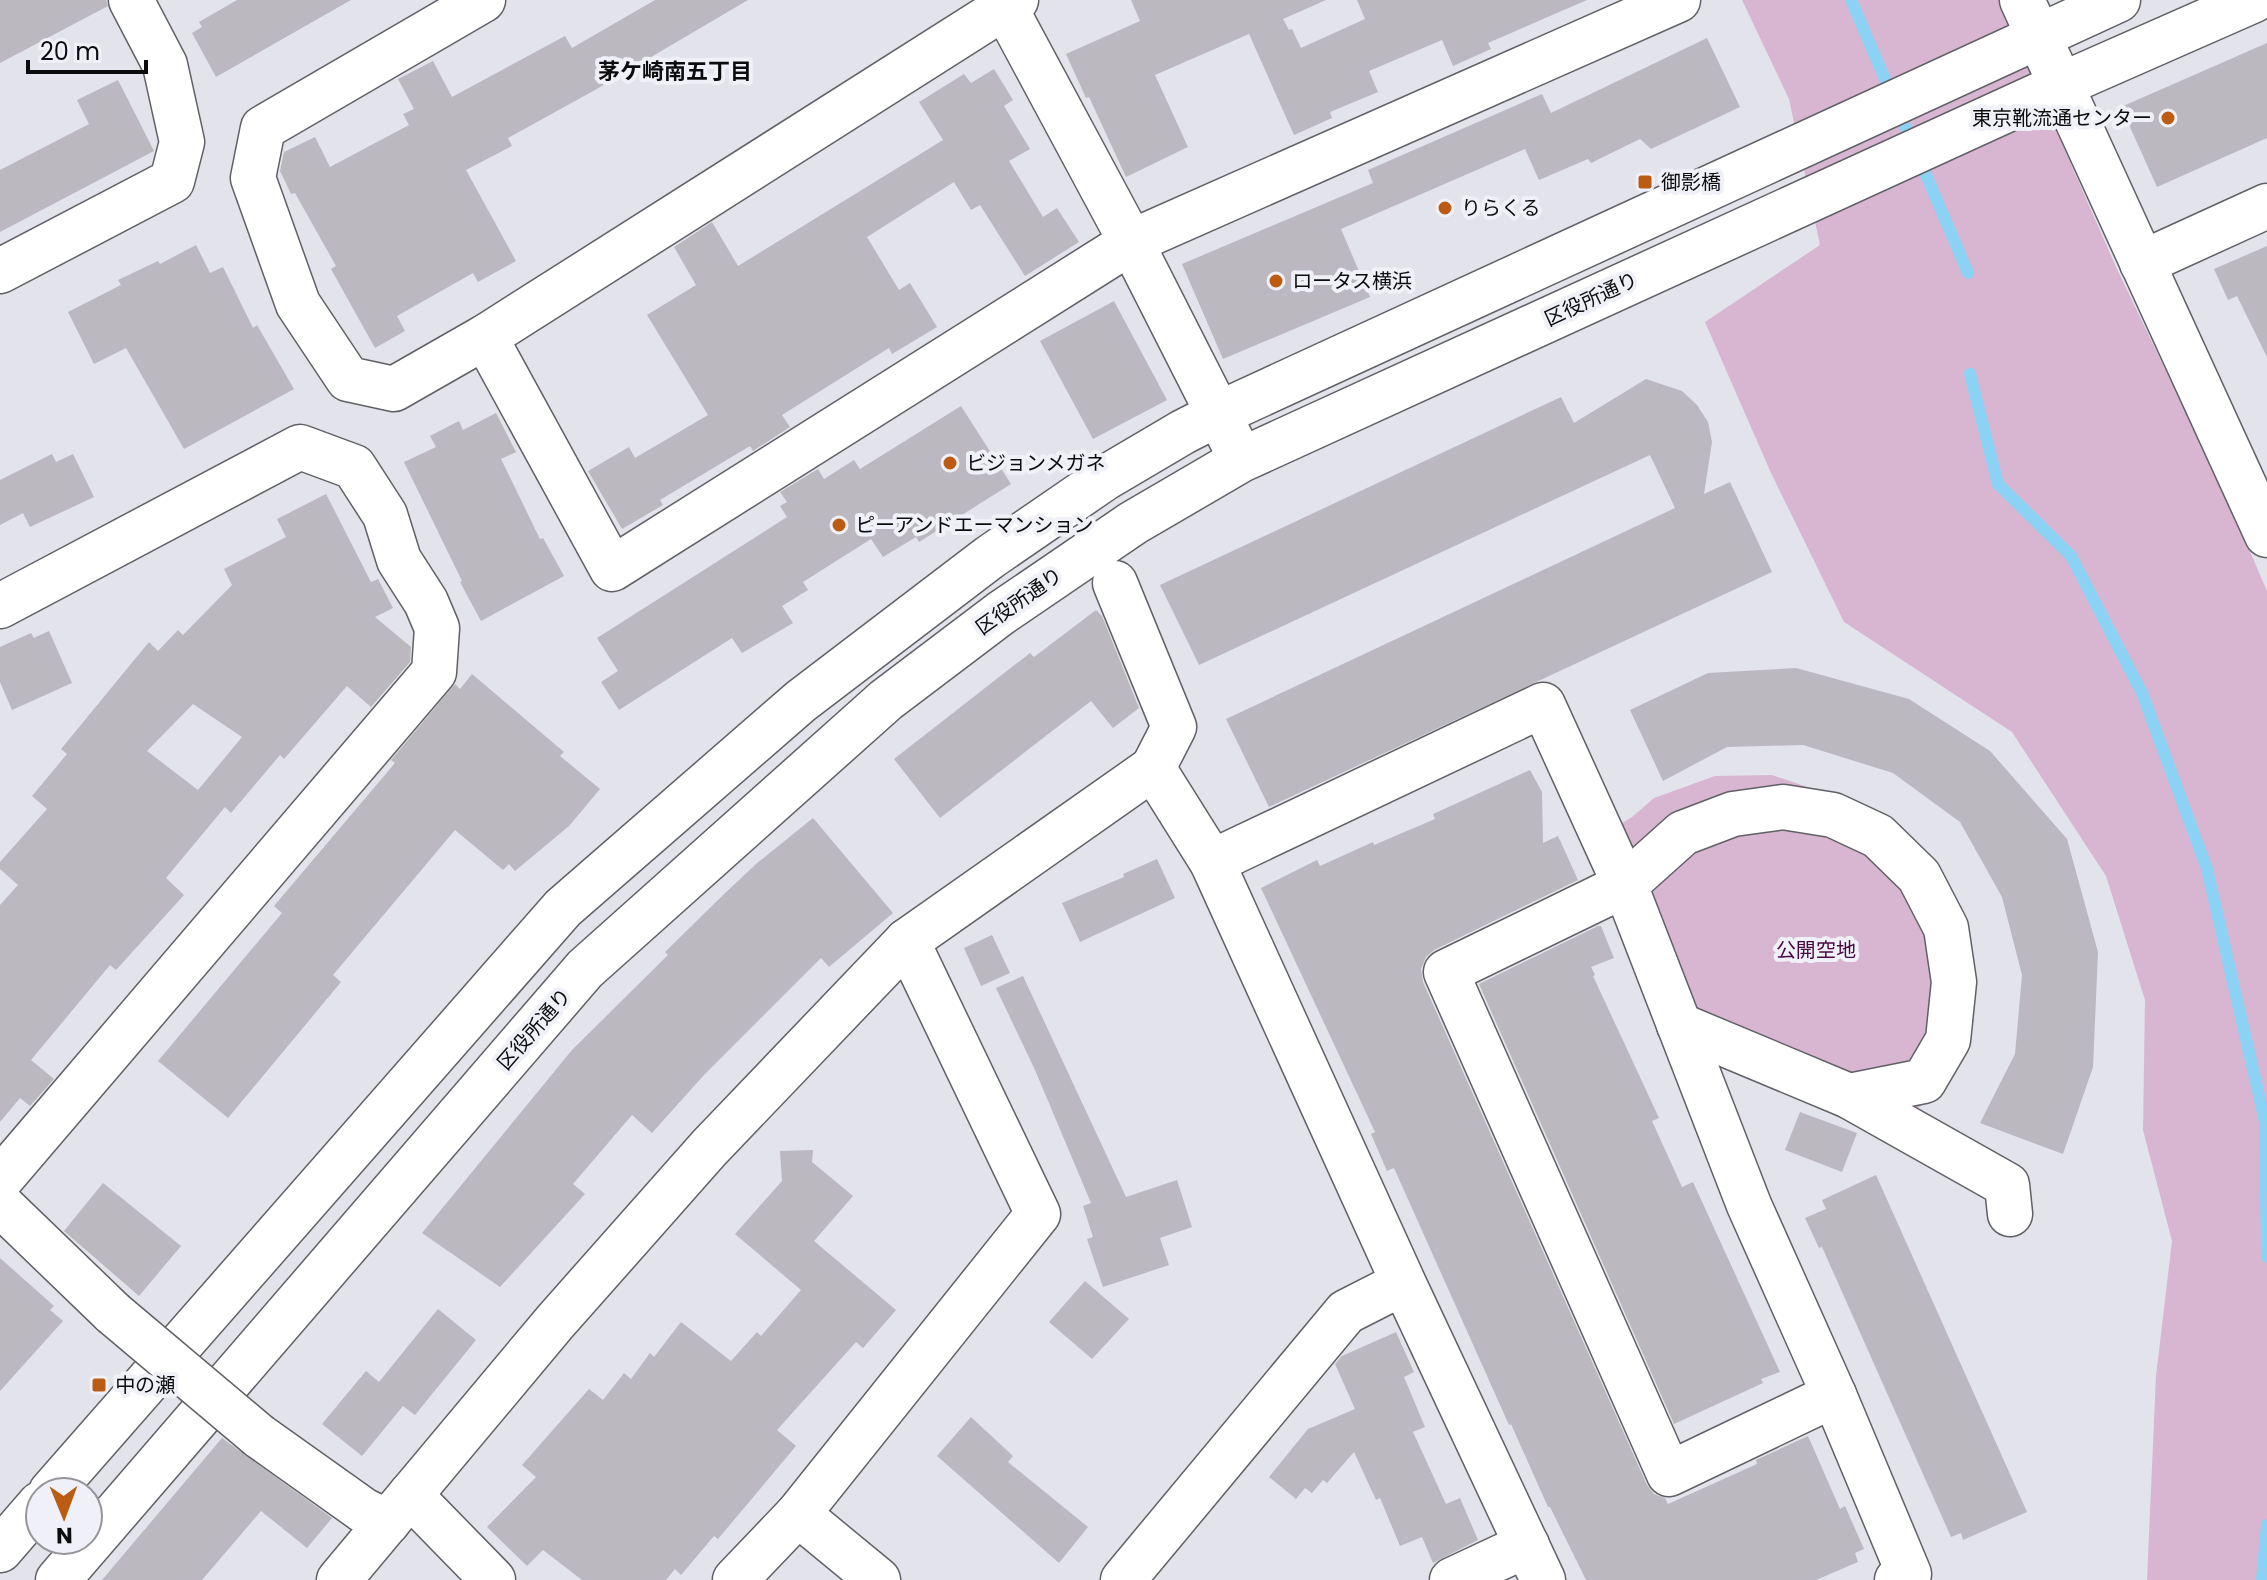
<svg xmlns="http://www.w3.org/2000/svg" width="2267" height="1580" font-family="Poppins,'Noto Sans JP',sans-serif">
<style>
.green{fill:#d8b6d1}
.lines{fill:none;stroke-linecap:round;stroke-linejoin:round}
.stream{stroke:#8bd2f4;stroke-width:12}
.building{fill:#bbb8bf;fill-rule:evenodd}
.minor-casing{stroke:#606067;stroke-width:47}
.minor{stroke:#fff;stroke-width:44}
.minor-bridge-casing{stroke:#606067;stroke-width:47;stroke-linecap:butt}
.minor-bridge{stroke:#fff;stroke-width:44}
.poi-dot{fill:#bb5c12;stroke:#f0f1f8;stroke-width:3}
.labels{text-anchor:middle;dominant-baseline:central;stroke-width:8;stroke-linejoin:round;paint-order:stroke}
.poi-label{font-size:20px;fill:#0c0c0e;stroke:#f0f1f8;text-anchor:start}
.street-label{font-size:20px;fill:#0c0c0e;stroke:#f0f1f8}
.park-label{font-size:20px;fill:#490842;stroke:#f0f1f8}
.neighbourhood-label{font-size:22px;font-weight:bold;fill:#0c0c0e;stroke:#f0f1f8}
</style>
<rect width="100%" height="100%" fill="#e3e3eb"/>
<g class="green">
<polygon points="1742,0 1999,0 2116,267 2227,498 2267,591 2267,1580 2147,1580 2156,1376 2172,1241 2143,1130 2145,1000 2106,876 2012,732 1844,622 1771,473 1705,322 1820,245 1789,99"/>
<polygon points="1772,775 1870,808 1922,853 1954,903 1939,1089 1886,1139 1707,1056 1611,830 1632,817 1654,798 1715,776"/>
</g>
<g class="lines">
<g class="stream">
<polyline points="1851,0 1968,273"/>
<polyline points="1970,374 1998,484 2071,556 2142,693 2207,869 2265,1122 2267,1257"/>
<polyline points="2262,1580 2267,1525"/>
</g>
</g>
<g class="building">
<polygon points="0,0 106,0 108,6 0,63"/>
<polygon points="237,0 351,0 216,77 192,33 202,27 199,22"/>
<polygon points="655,0 748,0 595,90 508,138 512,146 466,170 516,261 478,282 473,273 397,316 405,331 375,348 331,269 336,266 295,193 291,194 280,171 284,152 315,137 330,167 409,125 403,114 414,109 398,79 433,61 452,97 565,36 572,48"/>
<polygon points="1131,0 1326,0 1283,19 1289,30 1292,29 1301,48 1365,19 1357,0 1587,0 1488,43 1491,49 1453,66 1442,40 1369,71 1378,92 1330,112 1332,118 1294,135 1249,34 1155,75 1188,147 1126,177 1089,97 1086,98 1066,54 1140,21"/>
<polygon points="1707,38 1740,107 1651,149 1640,139 1591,163 1588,159 1539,180 1525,149 1341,229 1370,297 1223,359 1182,264 1373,183 1368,170 1542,94 1551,113"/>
<polygon points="2267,43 2267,138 2157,187 2121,107"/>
<polygon points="994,69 1013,100 1004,106 1030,149 1009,161 1043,217 1057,208 1079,242 1025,276 980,205 971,210 954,182 867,237 899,290 910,283 937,327 892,354 889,348 782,415 790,427 753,451 750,446 660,500 663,505 622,529 588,471 629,447 635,458 708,415 647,315 696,285 674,247 712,222 738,266 943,140 919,102 964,74 971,83"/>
<polygon points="118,80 154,151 0,232 0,170 89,124 77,100"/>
<polygon points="196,245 210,273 223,267 253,328 257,325 294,389 184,449 126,348 94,364 68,312 121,285 118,280 158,261 160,264"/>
<polygon points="2267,246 2267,357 2237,296 2228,300 2214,269"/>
<polygon points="1114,301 1167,400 1093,439 1040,341"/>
<polygon points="1646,379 1682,391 1697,405 1708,422 1712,442 1704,494 1730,482 1772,572 1269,807 1226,719 1675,508 1650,455 1199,665 1160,585 1561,397 1574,423"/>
<polygon points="961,406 1011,484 919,542 916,537 883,557 871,539 803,582 808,590 782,606 793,623 742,653 732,638 619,710 601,682 618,671 597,638 787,517 780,506 787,502 780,492 818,469 824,479 854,460 860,469"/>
<polygon points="496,413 516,452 501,459 540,539 543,538 564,576 481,621 460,582 462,581 404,462 436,447 430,436 459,421 463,430"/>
<polygon points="52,454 56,462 73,454 94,497 30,527 23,513 0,525 0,480"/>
<path d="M 326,494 L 371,582 L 378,579 L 393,608 L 375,617 L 411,647 L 410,662 L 371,707 L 347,686 L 284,759 L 280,755 L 231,813 L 225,807 L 166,878 L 184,895 L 116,970 L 110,965 L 31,1060 L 54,1079 L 30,1106 L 20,1098 L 0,1122 L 0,905 L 18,885 L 0,869 L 0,862 L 47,809 L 32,796 L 67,754 L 61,749 L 149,642 L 158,651 L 178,630 L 183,635 L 232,585 L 224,569 L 286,537 L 277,519 ZM 193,704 L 242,737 L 198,790 L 147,751 Z"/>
<polygon points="1096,610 1102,616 1139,708 1113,728 1091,701 940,818 894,759 1030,653 1034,657"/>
<polygon points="49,631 72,683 12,710 0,682 0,647 31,633 34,638"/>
<polygon points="1796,668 1909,699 1990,751 2067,839 2098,952 2093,1067 2063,1154 1980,1123 2015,1054 2022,975 2002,897 1960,822 1893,773 1803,745 1727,747 1663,781 1630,710 1708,673"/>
<polygon points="472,674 564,752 560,756 600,789 569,826 515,871 509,864 503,870 455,830 333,975 341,982 228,1118 158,1061 282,913 274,906 395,763 391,760 455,684 460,689"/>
<polygon points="1530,770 1542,792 1543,843 1558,836 1578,880 1434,950 1426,957 1421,969 1423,982 1647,1485 1654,1494 1665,1498 1668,1504 1757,1464 1756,1460 1808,1436 1840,1509 1845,1506 1864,1549 1855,1553 1858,1562 1816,1580 1586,1580 1550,1507 1548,1507 1511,1424 1509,1425 1394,1168 1387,1171 1371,1134 1375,1132 1261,888 1317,860 1320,866 1373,842 1374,845 1435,819 1433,814"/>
<polygon points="813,818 893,913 829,967 821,958 704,1075 652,1133 632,1115 573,1184 585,1194 500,1287 422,1233 572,1050 668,955 665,952 721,897 756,864"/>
<polygon points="1157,859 1175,898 1080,942 1062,903 1124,877 1123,874"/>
<polygon points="1598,926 1601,926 1614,958 1591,967 1595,975 1593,976 1659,1118 1652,1121 1682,1187 1693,1182 1780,1372 1761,1379 1763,1383 1674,1424 1479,984"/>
<polygon points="992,935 1010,973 981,986 964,948"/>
<polygon points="1023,976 1126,1197 1177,1180 1192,1227 1160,1238 1169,1265 1103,1287 1087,1239 1093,1237 1083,1206 1091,1203 1035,1070 996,988"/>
<polygon points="1800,1112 1857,1133 1842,1172 1785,1150"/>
<polygon points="813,1150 812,1162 853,1196 814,1241 896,1310 863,1348 856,1342 777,1430 796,1446 718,1539 714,1536 681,1575 675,1569 666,1580 582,1580 543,1550 527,1566 487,1527 536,1477 522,1465 589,1389 603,1400 624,1373 631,1379 650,1353 654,1357 681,1322 731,1361 757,1332 761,1336 801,1290 735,1234 782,1181 780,1151"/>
<polygon points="1876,1175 2027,1512 1963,1540 1961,1533 1951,1537 1822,1247 1819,1248 1805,1218 1826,1209 1822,1200"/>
<polygon points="103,1183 181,1246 139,1296 64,1231"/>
<polygon points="0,1258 54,1306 50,1310 63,1321 0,1391"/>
<polygon points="1085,1281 1129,1319 1092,1359 1049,1322"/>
<polygon points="438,1309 476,1340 415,1415 403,1406 362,1456 322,1424 366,1371 379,1382"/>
<polygon points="1396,1332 1414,1372 1404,1377 1425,1427 1413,1432 1446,1504 1460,1498 1478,1540 1433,1563 1422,1537 1400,1546 1380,1498 1376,1500 1354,1452 1327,1483 1323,1480 1312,1493 1305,1488 1296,1499 1269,1477 1308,1429 1355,1409 1335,1364 1342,1356"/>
<polygon points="971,1417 1013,1456 1008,1462 1088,1527 1059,1563 937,1456"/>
<polygon points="222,1438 332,1518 307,1548 261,1511 202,1580 102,1580"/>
</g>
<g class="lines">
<defs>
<g id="minor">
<polyline points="483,0 263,128 253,178 298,304 348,379 394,389 485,337 1016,0"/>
<polyline points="1001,0 1131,242 1232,441"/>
<polyline points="2022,0 2267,535"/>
<polyline points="2142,263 2267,206"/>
<polyline points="0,271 172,181 182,142 165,65 131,0"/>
<polyline points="485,337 612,569 1131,242 1678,0"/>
<polyline points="1115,583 1174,727 1153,768"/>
<polyline points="0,606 300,447 354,467 385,515 399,560 426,602 437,628 434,672 0,1180"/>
<polyline points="1212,862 1543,705 1625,885 1749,1205 1834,1395 1909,1574 1897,1580"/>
<polyline points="1679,1025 1849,1096 2007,1185 2010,1214"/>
<polyline points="0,1204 113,1313"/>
<polyline points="1834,1395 1669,1474 1446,972 1625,885 1683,833 1733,814 1783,807 1833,815 1878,836 1919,876 1946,928 1954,982 1948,1040 1924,1081 1849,1096"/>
<polyline points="259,1436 363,1510 388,1522"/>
<polyline points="51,1492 563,908 801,701 990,557 1105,478 1183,432 1218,414 2118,0"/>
<polyline points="410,1495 493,1580"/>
<polyline points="798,1514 878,1580"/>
<polyline points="0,1550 40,1504"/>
<polyline points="58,1580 585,969 886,700 1001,613 1133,523 1241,460 2061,85 2254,0"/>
<polyline points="339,1580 555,1322 709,1148 907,941 1153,768 1212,862 1404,1284 1543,1580"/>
<polyline points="735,1580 798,1514 1038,1214 907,941"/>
<polyline points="1123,1580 1346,1312 1403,1283"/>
<polyline points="1452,1580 1527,1545"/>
</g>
</defs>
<use href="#minor" class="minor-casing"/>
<use href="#minor" class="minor"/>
<defs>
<polyline id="minor-bridge" points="113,1313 259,1436"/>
</defs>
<use href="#minor-bridge" class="minor-bridge-casing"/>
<use href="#minor-bridge" class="minor-bridge"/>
</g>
<g class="poi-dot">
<circle cx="2168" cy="118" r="8"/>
<rect x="1637" y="174" width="16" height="16" rx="4"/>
<circle cx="1445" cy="208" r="8"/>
<circle cx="1276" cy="281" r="8"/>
<circle cx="950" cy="463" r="8"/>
<circle cx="839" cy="525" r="8"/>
<rect x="91" y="1377" width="16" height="16" rx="4"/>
</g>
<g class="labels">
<g class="poi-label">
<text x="2152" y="118" text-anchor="end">東京靴流通センター</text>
<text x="1661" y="182">御影橋</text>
<text x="1461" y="208">りらくる</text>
<text x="1292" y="281">ロータス横浜</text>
<text x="966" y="463">ビジョンメガネ</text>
<text x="855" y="525">ピーアンドエーマンション</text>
<text x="115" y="1385">中の瀬</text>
</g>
<g class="street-label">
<text transform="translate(1591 299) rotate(-25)">区役所通り</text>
<text transform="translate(1019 601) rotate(-35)">区役所通り</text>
<text transform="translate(534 1029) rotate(-49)">区役所通り</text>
</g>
<g class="park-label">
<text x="1816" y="950">公開空地</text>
</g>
<g class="neighbourhood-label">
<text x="675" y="71">茅ケ崎南五丁目</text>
</g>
</g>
<g transform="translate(64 1516) rotate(179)"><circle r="38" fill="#f0f1f8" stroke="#95959a" stroke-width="2"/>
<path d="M0-6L14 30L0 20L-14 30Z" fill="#bb5c12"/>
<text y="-12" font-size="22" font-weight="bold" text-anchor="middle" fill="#0c0c0e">N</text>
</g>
<path d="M28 60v12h118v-12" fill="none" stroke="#0c0c0e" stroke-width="4"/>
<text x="40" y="60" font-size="24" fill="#0c0c0e" stroke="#f0f1f8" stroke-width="6" paint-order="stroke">20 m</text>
</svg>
